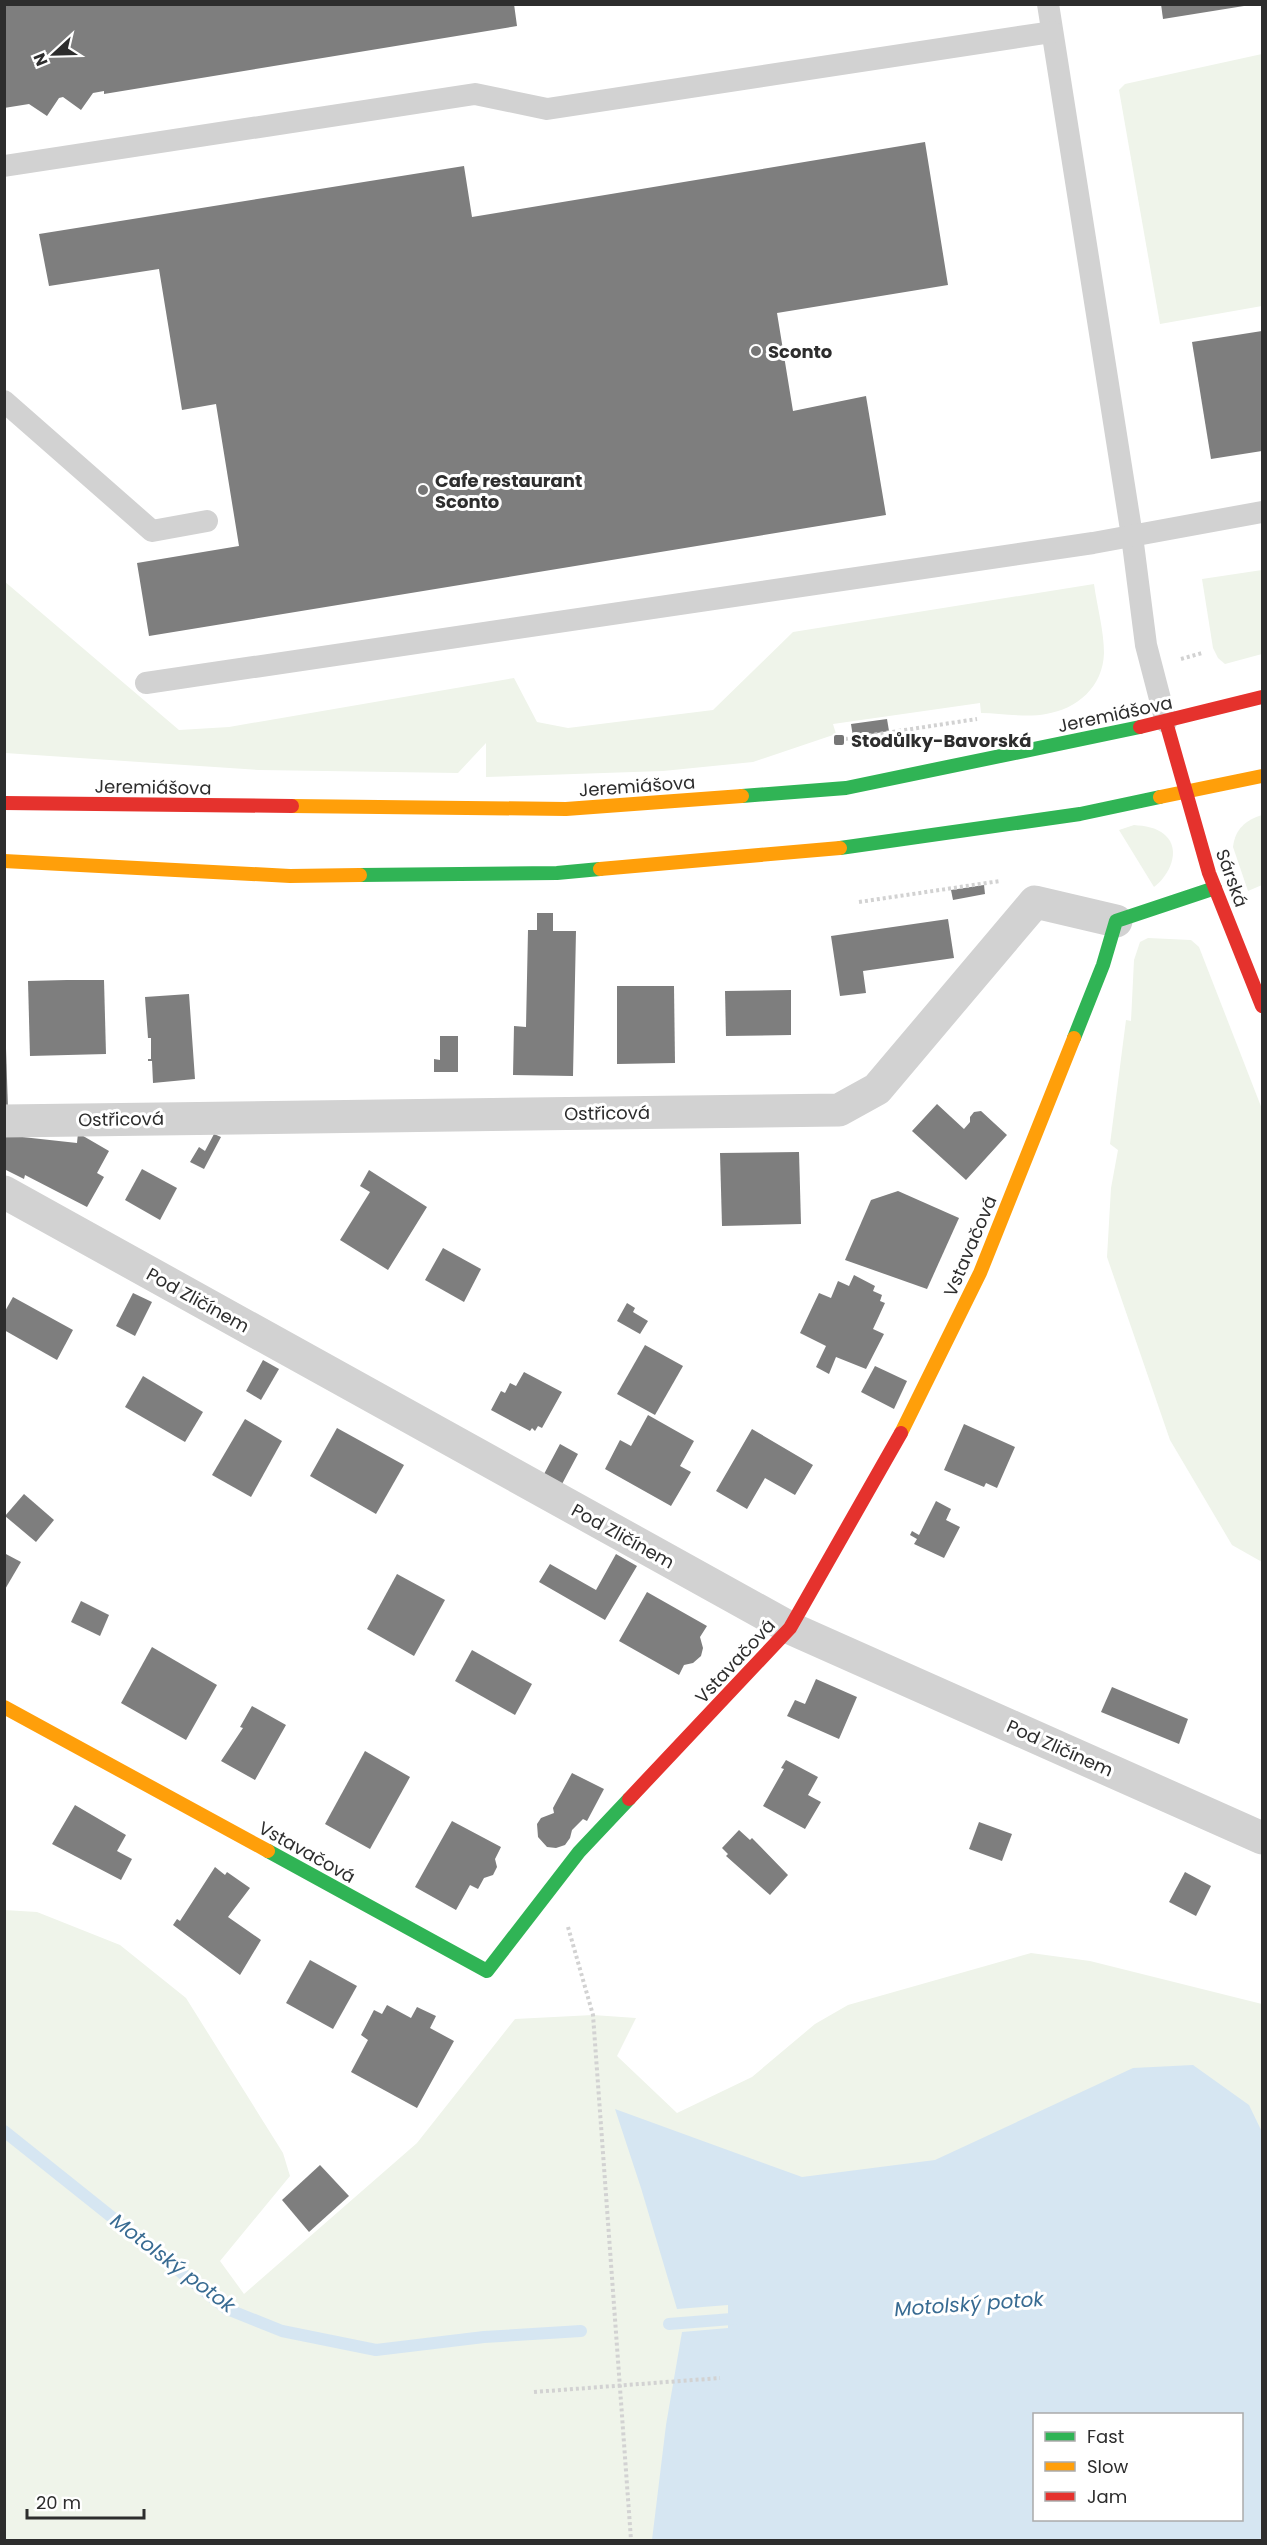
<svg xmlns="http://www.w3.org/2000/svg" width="1267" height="2545" font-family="Poppins,sans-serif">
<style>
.green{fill:#eff4ea;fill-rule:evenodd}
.water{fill:#d6e6f2;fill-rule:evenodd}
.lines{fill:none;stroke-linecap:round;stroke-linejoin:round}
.stream{stroke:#d6e6f2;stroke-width:12}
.building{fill:#7e7e7e}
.path{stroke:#d2d2d2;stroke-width:4;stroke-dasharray:3 3;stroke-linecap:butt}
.lane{stroke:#d2d2d2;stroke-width:22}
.street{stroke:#d2d2d2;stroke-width:33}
.fast{stroke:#30b455;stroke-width:14}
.slow{stroke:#ff9f0a;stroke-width:14}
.jam{stroke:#e5322d;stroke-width:14}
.poi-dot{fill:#767676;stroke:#fff;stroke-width:2}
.labels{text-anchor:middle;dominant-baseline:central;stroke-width:6;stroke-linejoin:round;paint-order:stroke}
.poi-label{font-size:18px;font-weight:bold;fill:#2d2d2d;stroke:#fff;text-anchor:start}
.street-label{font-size:18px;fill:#2d2d2d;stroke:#fff}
.water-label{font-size:20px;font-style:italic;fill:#386b92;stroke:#fff}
</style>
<rect width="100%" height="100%" fill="#fff"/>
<g class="green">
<polygon points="1262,54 1262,306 1160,324 1119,90 1125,84"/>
<polygon points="1262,570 1262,654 1225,664 1218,658 1213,648 1202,579"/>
<path d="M 4,581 L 179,730 L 229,727 L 514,678 L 537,722 L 568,728 L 713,710 L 793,632 L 1094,584 C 1097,606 1104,631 1104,653 C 1103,687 1077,709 1046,714 C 1026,718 1001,713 981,713 L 980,703 L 833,724 L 836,734 L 753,762 L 663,771 L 486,777 L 486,743 L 458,773 L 259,770 L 5,753 Z"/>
<path d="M 1262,815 L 1262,885 L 1248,891 L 1233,847 C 1235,829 1246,820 1262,815 Z"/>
<path d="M 1134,825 C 1145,826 1156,827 1165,835 C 1182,850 1169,876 1154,887 L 1119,830 Z"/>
<polygon points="1148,938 1191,940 1199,947 1262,1109 1262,1562 1232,1545 1170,1440 1107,1257 1111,1188 1118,1150 1110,1144 1126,1020 1131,1021 1134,960 1140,942"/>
<path d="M 4,1910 L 37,1912 L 120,1945 L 186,1998 L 283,2153 L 290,2176 L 220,2261 L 244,2294 L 417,2143 L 515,2019 L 593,2015 L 636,2018 L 617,2056 L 677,2113 L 752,2077 L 815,2024 L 848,2005 L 1031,1953 L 1090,1961 L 1262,2004 L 1262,2540 L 5,2540 ZM 1034,2414 L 1242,2414 L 1242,2520 L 1034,2520 Z"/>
</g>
<path class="water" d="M 1193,2065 L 1249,2105 L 1262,2132 L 1262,2540 L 652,2540 L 666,2425 L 682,2332 L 728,2328 L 728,2305 L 677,2309 L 641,2188 L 615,2109 L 802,2177 L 935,2160 L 1133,2068 ZM 1034,2414 L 1242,2414 L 1242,2520 L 1034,2520 Z"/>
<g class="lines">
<g class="stream">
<polyline points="4,2131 227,2309 282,2331 376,2350 484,2337 581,2331"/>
<polyline points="669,2324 744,2318"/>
</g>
</g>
<g class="building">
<polygon points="4,4 514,4 517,26 104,94 104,91 93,93 81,110 63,97 59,98 47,116 29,104 4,108"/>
<polygon points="1161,4 1243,4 1244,6 1163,19"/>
<polygon points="925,142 948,285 777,313 793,411 866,396 886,515 149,636 137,563 239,546 216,404 182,410 159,269 49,286 39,234 464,166 472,217"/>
<polygon points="1262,331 1262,451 1211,459 1192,342"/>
<polygon points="887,719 889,731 853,737 851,724"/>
<polygon points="984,885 985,894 953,900 951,890"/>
<polygon points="537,913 553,913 553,931 576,931 573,1076 513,1075 514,1026 526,1027 528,930 537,930"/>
<polygon points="948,919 954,958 863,971 866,993 840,996 831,936"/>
<polygon points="67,980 104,980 106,1054 30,1056 28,981"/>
<polygon points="617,986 674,986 675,1063 617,1064"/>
<polygon points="791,990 791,1035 726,1036 725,991"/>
<polygon points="189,994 195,1079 153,1083 152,1061 148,1061 148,1059 151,1059 151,1038 148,1038 145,997"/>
<polygon points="440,1036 458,1036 458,1072 434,1072 434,1059 440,1060"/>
<polygon points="4,1049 6,1049 8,1109 4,1109"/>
<polygon points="937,1104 964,1129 970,1122 970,1117 974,1112 981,1111 1007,1135 966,1180 912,1131"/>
<polygon points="78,1133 109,1151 97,1173 104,1177 87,1207 25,1175 24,1179 4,1169 4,1135 77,1143"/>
<polygon points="214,1134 221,1137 204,1169 190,1162 199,1147 205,1151"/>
<polygon points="799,1152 801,1224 722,1226 720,1153"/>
<polygon points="142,1169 177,1188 160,1220 125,1200"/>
<polygon points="369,1170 427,1207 388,1270 340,1240 370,1192 360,1186"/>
<polygon points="898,1191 959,1218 927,1289 845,1260 871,1200"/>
<polygon points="443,1248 481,1269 464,1302 425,1280"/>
<polygon points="854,1275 875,1286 873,1291 882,1295 880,1301 885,1303 873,1329 884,1334 866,1369 836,1357 829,1374 816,1367 826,1346 800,1333 819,1293 831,1298 838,1281 849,1286"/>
<polygon points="133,1293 152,1302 135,1336 116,1326"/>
<polygon points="13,1297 73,1330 57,1360 4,1330 4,1313"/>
<polygon points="627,1303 635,1308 633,1312 648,1321 640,1334 617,1321"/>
<polygon points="645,1345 683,1366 655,1415 617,1394"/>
<polygon points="263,1360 279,1369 261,1400 246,1391"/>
<polygon points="875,1366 907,1381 894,1409 861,1392"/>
<polygon points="524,1372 562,1392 542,1428 538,1426 535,1431 532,1428 530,1431 491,1410 501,1391 505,1393 510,1383 516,1386"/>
<polygon points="143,1376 203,1412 185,1442 125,1407"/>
<polygon points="648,1415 694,1441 680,1466 691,1472 671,1506 605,1469 620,1440 631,1446"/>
<polygon points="245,1419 282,1441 251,1497 212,1475"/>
<polygon points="964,1424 1015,1447 997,1488 986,1483 984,1487 944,1470"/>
<polygon points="337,1428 404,1465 376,1514 310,1476"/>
<polygon points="752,1429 813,1465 795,1495 765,1478 747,1509 716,1491"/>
<polygon points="560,1444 578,1454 562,1484 544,1474"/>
<polygon points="24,1494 54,1520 36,1542 5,1516"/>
<polygon points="936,1501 951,1509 946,1520 960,1527 944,1558 914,1544 917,1539 910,1535 912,1531 919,1535"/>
<polygon points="4,1553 21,1562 4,1591"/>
<polygon points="616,1554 637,1566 605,1620 539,1582 550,1564 596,1590"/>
<polygon points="397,1574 445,1600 414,1656 367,1629"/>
<polygon points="647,1592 707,1626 700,1637 703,1648 701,1656 693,1663 684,1665 679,1675 619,1641"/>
<polygon points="81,1601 109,1615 100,1636 71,1622"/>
<polygon points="152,1647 217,1685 186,1740 121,1703"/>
<polygon points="472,1650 532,1684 515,1715 455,1681"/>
<polygon points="816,1679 857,1697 839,1739 787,1716 795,1700 805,1704"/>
<polygon points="1112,1687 1188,1719 1179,1744 1101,1712"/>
<polygon points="252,1706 286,1725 255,1780 221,1761 243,1728 240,1727"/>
<polygon points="365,1751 410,1777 370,1849 325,1824"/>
<polygon points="786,1760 818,1777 808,1795 821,1802 805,1829 763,1806 784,1769 781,1768"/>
<polygon points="572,1773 604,1789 587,1821 583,1819 572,1830 570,1838 565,1845 556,1848 547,1847 538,1837 537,1824 541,1818 554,1813 553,1808"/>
<polygon points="75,1805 126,1835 117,1851 132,1859 121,1880 52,1844"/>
<polygon points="452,1821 501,1847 495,1859 497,1867 493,1875 484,1878 478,1889 470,1885 456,1910 415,1887"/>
<polygon points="979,1822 1012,1834 1002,1861 969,1849"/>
<polygon points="739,1830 750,1840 752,1838 788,1875 770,1895 726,1856 728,1854 722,1848"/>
<polygon points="215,1867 225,1875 227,1872 250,1888 228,1917 261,1940 240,1975 173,1925 177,1919 180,1921"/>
<polygon points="1185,1872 1211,1886 1196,1916 1169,1902"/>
<polygon points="310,1960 357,1986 333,2029 286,2003"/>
<polygon points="387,2005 411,2018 417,2007 436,2016 430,2028 454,2041 417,2108 351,2072 368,2040 361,2035 374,2010 382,2014"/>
<polygon points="320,2165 349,2196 309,2232 282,2200"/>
</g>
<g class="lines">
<g class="path">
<polyline points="1181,659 1202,653"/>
<polyline points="839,740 977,719"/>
<polyline points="859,902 1000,881"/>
<polyline points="568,1927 593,2015 631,2540"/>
<polyline points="534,2392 720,2378"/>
</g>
<g class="lane">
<polyline points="1048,4 1132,536 1146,645 1166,722"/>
<polyline points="4,166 475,94 547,109 1052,32"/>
<polyline points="4,401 152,531 207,521"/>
<polyline points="146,683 1093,543 1262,512"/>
</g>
<g class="street">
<polyline points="4,1121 839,1110 877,1089 1035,902 1116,921"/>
<polyline points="4,1192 790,1628 1262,1838"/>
</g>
<g class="fast">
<polyline points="742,796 846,788 1140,727"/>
<polyline points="840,848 1080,814 1160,797"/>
<polyline points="360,875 557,873 600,869"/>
<polyline points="1074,1038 1103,965 1116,921 1215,888"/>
<polyline points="268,1851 487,1971 579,1852 629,1799"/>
</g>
<g class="slow">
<polyline points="1160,797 1262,776"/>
<polyline points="292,806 566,809 742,796"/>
<polyline points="4,861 290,876 360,875"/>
<polyline points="600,869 840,848"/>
<polyline points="901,1433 980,1273 1074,1038"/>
<polyline points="4,1707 268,1851"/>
</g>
<g class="jam">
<polyline points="1166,722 1209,873 1262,1006"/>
<polyline points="1140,727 1262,697"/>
<polyline points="4,803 292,806"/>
<polyline points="629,1799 790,1628 901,1433"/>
</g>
</g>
<g class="poi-dot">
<circle cx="756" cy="351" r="6"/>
<circle cx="423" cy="490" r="6"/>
<rect x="833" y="734" width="12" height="12" rx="3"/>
</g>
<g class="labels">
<g class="poi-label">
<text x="768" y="351">Sconto</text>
<text x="435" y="480">Cafe restaurant<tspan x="435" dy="21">Sconto</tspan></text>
<text x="851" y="740">Stodůlky-Bavorská</text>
</g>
<g class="street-label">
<text transform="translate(1115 714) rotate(-12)">Jeremiášova</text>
<text transform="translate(637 786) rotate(-4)">Jeremiášova</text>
<text transform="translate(153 787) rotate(1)">Jeremiášova</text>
<text transform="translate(1232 878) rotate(70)">Sárská</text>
<text transform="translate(607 1113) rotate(-1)">Ostřicová</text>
<text transform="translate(121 1119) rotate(-1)">Ostřicová</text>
<text transform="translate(970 1246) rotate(-67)">Vstavačová</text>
<text transform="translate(198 1300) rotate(29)">Pod Zličínem</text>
<text transform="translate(623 1536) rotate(29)">Pod Zličínem</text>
<text transform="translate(735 1661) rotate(-47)">Vstavačová</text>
<text transform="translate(1060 1748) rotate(24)">Pod Zličínem</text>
<text transform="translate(307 1852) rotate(29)">Vstavačová</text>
</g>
<g class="water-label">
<text transform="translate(173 2263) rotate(37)">Motolský potok</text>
<text transform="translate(969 2304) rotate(-4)">Motolský potok</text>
</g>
</g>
<rect width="1267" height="2545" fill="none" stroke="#2d2d2d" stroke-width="12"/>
<rect x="1033" y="2413" width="210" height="108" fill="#ffffff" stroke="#ababab" stroke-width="1.5"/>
<rect x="1045" y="2432" width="30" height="9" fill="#30b455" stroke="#ababab" stroke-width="1.5"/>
<text x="1087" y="2443" font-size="18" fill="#2d2d2d">Fast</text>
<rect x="1045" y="2462" width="30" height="9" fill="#ff9f0a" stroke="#ababab" stroke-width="1.5"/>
<text x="1087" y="2473" font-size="18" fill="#2d2d2d">Slow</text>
<rect x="1045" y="2492" width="30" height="9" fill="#e5322d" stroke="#ababab" stroke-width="1.5"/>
<text x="1087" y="2503" font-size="18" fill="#2d2d2d">Jam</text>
<g transform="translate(54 54) rotate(248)" stroke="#ffffff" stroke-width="4.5" paint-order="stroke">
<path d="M0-4.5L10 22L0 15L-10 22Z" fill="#2d2d2d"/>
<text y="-9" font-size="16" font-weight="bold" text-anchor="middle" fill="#2d2d2d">N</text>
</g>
<path d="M27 2509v9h117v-9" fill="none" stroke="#2d2d2d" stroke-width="3"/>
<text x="36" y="2509" font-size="18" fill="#2d2d2d" stroke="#ffffff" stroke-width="4.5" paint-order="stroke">20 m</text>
</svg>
